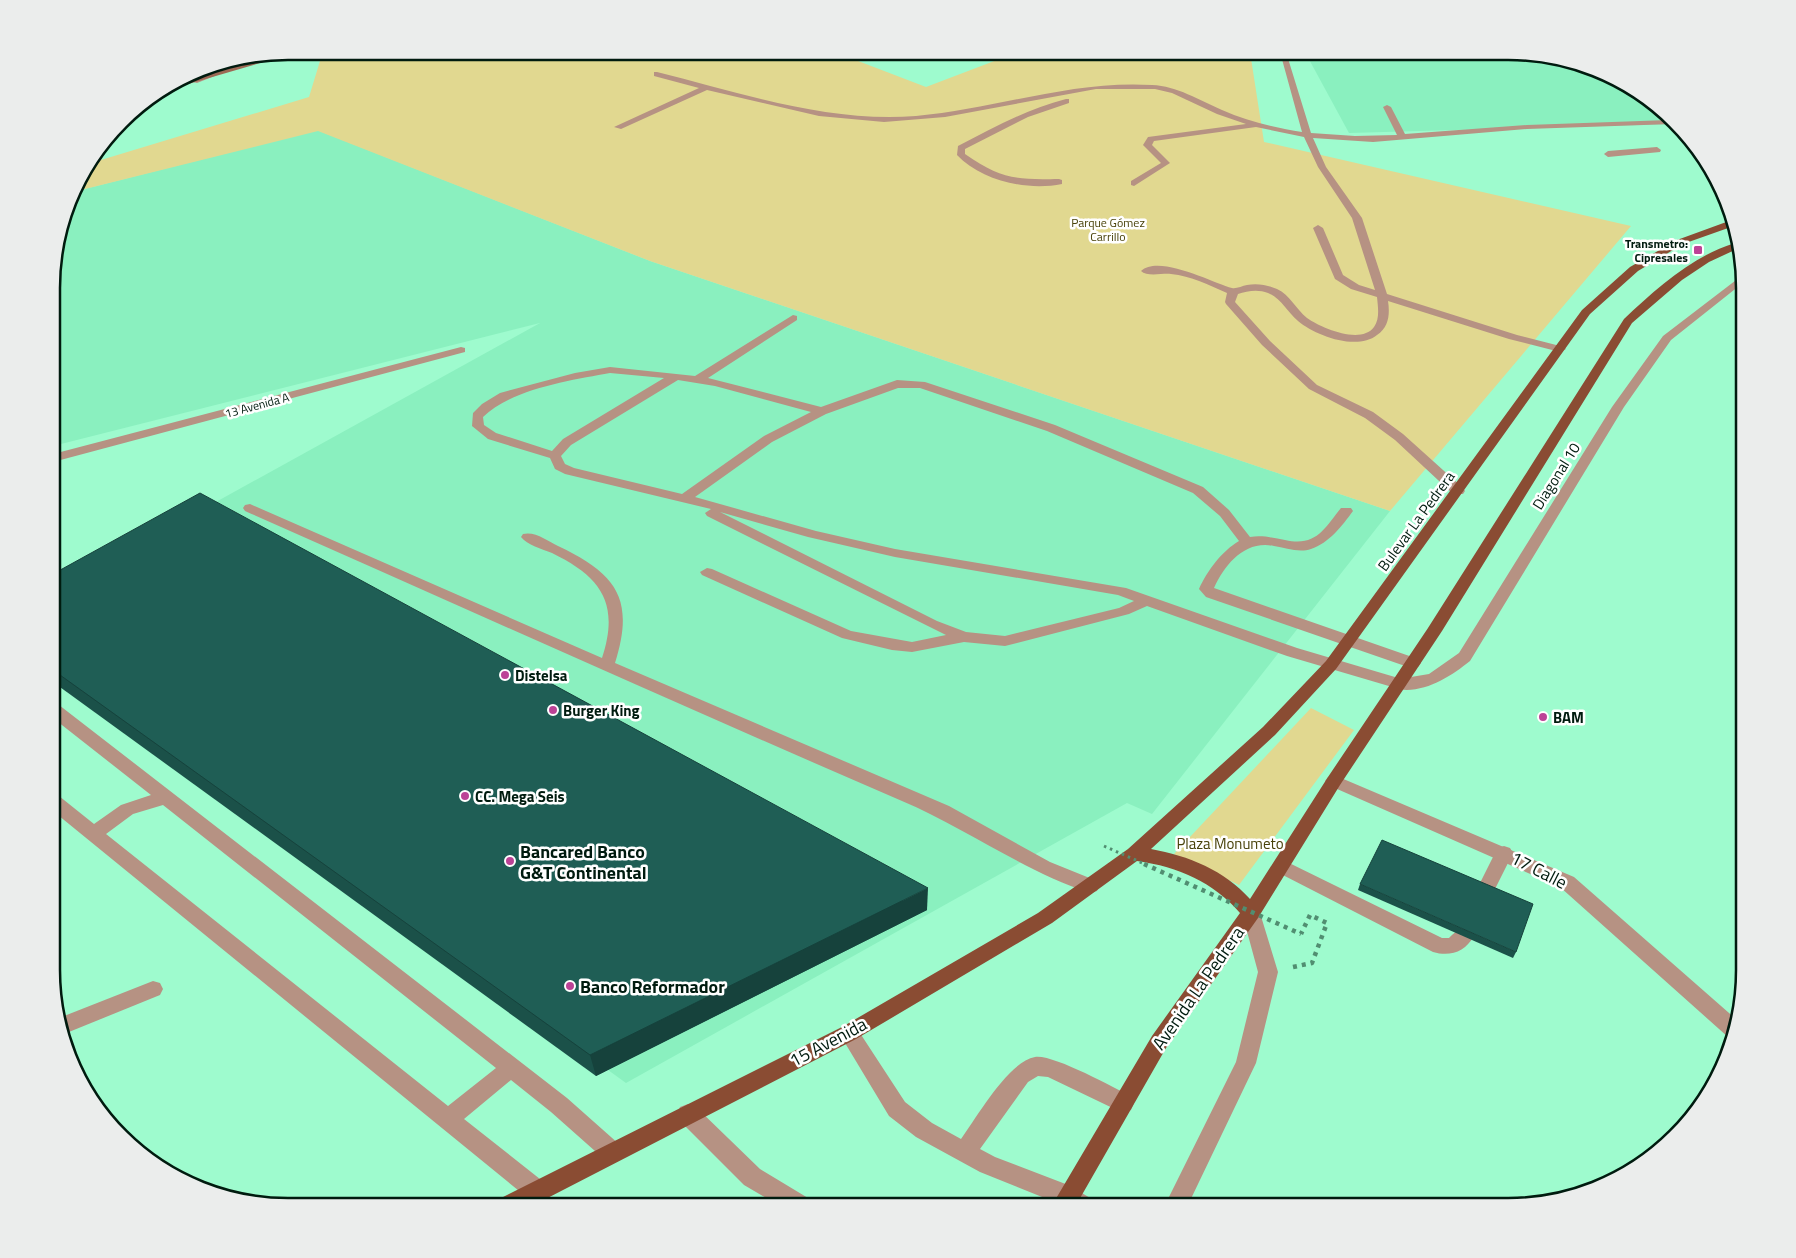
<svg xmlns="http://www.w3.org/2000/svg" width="1796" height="1258" font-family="'Titillium Web',sans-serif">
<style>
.built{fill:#8af0bf}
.green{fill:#e1d890}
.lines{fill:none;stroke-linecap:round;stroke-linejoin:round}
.path{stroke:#518e71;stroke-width:4.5;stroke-dasharray:4 5;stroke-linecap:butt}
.lane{fill:#b69283;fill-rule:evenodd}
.street{fill:#b69283;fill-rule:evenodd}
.secondary{fill:#9d6955;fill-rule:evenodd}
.primary{fill:#8a4c33;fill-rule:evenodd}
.path-bridge-far1{stroke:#518e71;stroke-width:3;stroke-dasharray:2.5 4;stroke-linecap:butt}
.path-bridge{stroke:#518e71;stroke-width:4.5;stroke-dasharray:4 5;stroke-linecap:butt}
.wall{fill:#1b5149}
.shaded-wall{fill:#16423c}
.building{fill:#1f5e55;stroke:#16423c}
.poi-dot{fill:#bc4296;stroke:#fff;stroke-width:2}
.labels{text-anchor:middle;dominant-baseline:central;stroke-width:5;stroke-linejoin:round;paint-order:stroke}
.far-park-label{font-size:12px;fill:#484109;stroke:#fff}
.far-poi-label{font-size:12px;font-weight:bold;fill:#001b0f;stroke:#fff;text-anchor:end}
.far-street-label{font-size:12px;fill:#001b0f;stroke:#fff}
.street-label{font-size:15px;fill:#001b0f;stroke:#fff}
.poi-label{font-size:15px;font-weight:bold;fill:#001b0f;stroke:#fff;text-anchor:start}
.park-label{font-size:15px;fill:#484109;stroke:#fff}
.near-poi-label{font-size:18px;font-weight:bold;fill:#001b0f;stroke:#fff;text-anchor:start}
.near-street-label{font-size:18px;fill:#001b0f;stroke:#fff}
.rim{fill:none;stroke:#001b0f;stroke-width:2.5}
</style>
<rect width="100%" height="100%" fill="#9efbce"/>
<g class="built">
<polygon points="1305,52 1524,52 1585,64 1652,100 1673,124 1349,133"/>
<polygon points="317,130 650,261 1390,511 1152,814 1127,803 626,1083 53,668 53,592 540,323 53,446 53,257 73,192"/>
</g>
<g class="green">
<polygon points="360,51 832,51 926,87 1018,52 1250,52 1264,142 1631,226 1390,511 650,261 318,131 73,192 76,183 91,163 309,97 320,61"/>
<polygon points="1311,708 1354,730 1239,885 1174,854"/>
</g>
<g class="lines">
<polyline class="path" points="1293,967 1312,963 1327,923 1310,915 1301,934"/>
<g class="lane">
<path d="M 1280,52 L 1286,52 L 1311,133 L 1355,136 L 1397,135 L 1383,107 L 1387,105 L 1391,107 L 1405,134 L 1527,125 L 1669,120 L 1673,124 L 1527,129 L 1373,142 L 1313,138 L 1326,167 L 1362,218 L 1387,294 L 1517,335 L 1564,347 L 1566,349 L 1560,352 L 1509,339 L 1388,301 C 1390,314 1389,327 1377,335 C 1357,351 1316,336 1298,321 C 1287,312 1281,298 1268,293 C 1258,289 1247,291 1238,294 L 1235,302 L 1270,341 L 1317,385 L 1373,412 L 1403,434 L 1463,488 L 1465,491 L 1463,494 L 1453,494 L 1395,440 L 1365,418 L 1309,389 L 1262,345 L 1226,304 L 1225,302 L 1227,293 C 1209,285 1191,276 1171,274 C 1162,273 1147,277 1141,271 C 1159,254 1213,283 1232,288 C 1236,289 1242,286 1247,285 C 1257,283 1268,285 1277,289 C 1290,295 1296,309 1307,318 C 1321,328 1361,345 1374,327 C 1380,319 1378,307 1377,297 L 1351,289 L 1335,279 L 1313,228 L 1318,225 L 1323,228 L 1343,275 L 1359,285 L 1375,290 L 1352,218 L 1318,167 L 1304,137 L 1256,127 L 1154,141 L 1152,145 L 1170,163 L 1134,186 L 1131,185 L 1131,181 L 1161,163 L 1143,145 L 1148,137 L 1246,124 L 1217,114 L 1172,93 L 1155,89 L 1096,89 L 945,117 L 884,122 L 819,116 L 707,90 L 621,129 L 614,127 L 699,88 L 654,76 L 654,72 L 657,72 C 741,93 828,123 916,116 C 996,109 1071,80 1152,85 C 1177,86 1199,100 1222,110 C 1247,121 1275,128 1302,132 Z"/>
<polygon points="1432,52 1440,52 1442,54 1438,56"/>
<path d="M 1066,99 L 1069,99 L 1069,103 L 1028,117 L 965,149 L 965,154 C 1001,179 1016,180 1059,179 L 1062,180 L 1062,184 C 1027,191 982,181 957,155 L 958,146 C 993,128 1027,109 1066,99 Z"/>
<polygon points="1657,147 1661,150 1660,152 1608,157 1604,154 1608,151"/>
<path d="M 793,315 L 797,316 L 797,320 L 708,378 L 821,407 L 897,380 L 925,382 L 1055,425 L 1203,487 L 1229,510 L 1250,537 C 1263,535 1273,538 1285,540 C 1316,547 1324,529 1341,508 L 1351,508 L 1353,511 C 1342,526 1329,543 1311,549 C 1299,553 1286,548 1274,546 C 1245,540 1225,564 1214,588 L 1418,659 L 1421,663 L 1418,667 L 1408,667 L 1206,597 L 1199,589 C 1207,571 1222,551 1239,541 L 1220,516 L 1193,493 L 1047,431 L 920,388 L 898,388 L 826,414 L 772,442 L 695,497 L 816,531 L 895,549 L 1126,588 L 1297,648 L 1405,680 L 1407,684 L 1405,688 L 1399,689 L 1287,656 L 1147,606 L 1129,614 L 1005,646 L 964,642 L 912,652 L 892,650 L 842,638 L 702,575 L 700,572 L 707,568 L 712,569 L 851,631 L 912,642 L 946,635 L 707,516 L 705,513 L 711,509 L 565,474 L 555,469 L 550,458 L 488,439 L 472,426 L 473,413 L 482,404 L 500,393 L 575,373 L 610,367 L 695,376 ZM 610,373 L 664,378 L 563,439 L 552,451 L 496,433 L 484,425 L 483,417 C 511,389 572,380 610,373 ZM 678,380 L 715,386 L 811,412 L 764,436 L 682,494 L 574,468 L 565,464 L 561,456 L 571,445 ZM 720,512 L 808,537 L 895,557 L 1118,595 L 1134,601 L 1119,608 L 1005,636 L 966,632 L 937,621 Z"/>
<path d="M 250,504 L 602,658 C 620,603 601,577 552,553 C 542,549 527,545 521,537 L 523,534 C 535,531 548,541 558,546 C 617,574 635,599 615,663 L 949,806 L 1050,862 L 1097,881 L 1099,886 L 1097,891 L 1090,893 C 1023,871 966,828 902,801 C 682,706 464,608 245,511 L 243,508 L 245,505 Z"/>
<path d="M 53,704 L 59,705 L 567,1098 L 620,1145 L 623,1152 L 620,1159 L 612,1162 L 604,1159 L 551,1112 L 511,1080 L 464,1119 L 545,1183 L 548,1191 L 545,1199 L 537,1202 L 529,1199 L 53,811 L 53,795 L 59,796 L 94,824 L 121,805 L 151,795 L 53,718 ZM 163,805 L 496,1068 L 448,1106 L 106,834 L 133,814 Z"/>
<polygon points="1504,846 1510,848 1513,853 1494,891 1492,896 1485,898 1478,896 1476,891 1495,853 1498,848"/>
<path d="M 1281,859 L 1442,938 L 1449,938 C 1456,931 1461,927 1471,930 L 1474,936 C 1465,952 1450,957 1433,952 L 1275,871 L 1272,866 L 1275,861 Z"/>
<path d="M 849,1024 L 856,1027 L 905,1102 L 932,1123 L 961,1139 C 977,1117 1008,1062 1035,1057 C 1053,1054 1112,1087 1131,1096 L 1134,1103 L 1131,1110 L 1123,1113 L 1048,1077 L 1038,1076 L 1028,1082 L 980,1149 L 995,1157 L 1076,1188 L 1079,1196 L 1076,1204 L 1067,1207 L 980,1172 L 916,1137 L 889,1116 L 839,1033 L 842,1027 Z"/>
<polygon points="688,1104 696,1107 760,1169 808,1198 811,1206 780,1206 744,1185 680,1121 677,1114 680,1107"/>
</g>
<g class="street">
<polygon points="262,57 197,83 190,81 243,60"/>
<path d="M 1744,274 L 1744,282 L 1671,340 L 1624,407 L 1470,661 C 1450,677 1421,696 1393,688 L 1391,684 L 1393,680 L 1429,674 L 1459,653 L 1612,407 L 1663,336 Z"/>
<polygon points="461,347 465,348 465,352 53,462 53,454"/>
<polygon points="1334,775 1574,877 1737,1020 1734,1039 1728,1037 1560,887 1328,785 1325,781 1328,777"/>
<polygon points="1251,905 1258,908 1260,913 1278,972 1256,1063 1187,1207 1164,1207 1236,1062 1258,972 1242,913 1244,908"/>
<polygon points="153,981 160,983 163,989 160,995 64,1034 59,1018"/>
<polygon points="1068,1185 1092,1199 1095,1207 1064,1207 1057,1196 1060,1188"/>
</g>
<polygon class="secondary" points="289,51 301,51 161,92 171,86"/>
<path class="primary" d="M 1729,221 L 1731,227 L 1683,244 L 1638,271 L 1590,314 L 1336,669 L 1275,735 L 1151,849 C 1189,856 1224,870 1250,899 L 1328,777 L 1428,628 L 1624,319 C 1656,289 1692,256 1735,243 L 1737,249 L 1709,262 L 1682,280 L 1632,323 L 1442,631 L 1340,785 L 1258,918 L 1166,1048 L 1075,1207 L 1051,1207 L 1152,1036 L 1240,913 C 1213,882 1179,867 1137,861 L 1052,923 L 856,1039 L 532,1206 L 498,1206 L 501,1198 L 842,1027 L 1038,913 L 1128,849 L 1263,727 L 1326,661 L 1582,310 L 1630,267 L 1677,240 Z"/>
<polyline class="path-bridge-far1" points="1104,846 1147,865"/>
<polyline class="path-bridge" points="1144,864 1301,934"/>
</g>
<g class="wall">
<polygon points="53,574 927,910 596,1076 53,682"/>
<polygon points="1360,884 1516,952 1513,958 1358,890"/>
</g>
<polygon class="shaded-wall" points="928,888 927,910 596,1076 590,1055"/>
<g class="building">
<polygon points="200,493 928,888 590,1055 53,670 53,574"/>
<polygon points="1382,840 1533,904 1516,952 1360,884"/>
</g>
<g class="poi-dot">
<rect x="1693" y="245" width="10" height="10" rx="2.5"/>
<circle cx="505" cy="675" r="5"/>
<circle cx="553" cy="710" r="5"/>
<circle cx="1543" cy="717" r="5"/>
<circle cx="465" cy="796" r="5"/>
<circle cx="510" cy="861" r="5"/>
<circle cx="570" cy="986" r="5"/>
</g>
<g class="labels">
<g class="far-park-label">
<text x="1108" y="222">Parque Gómez<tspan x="1108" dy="14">Carrillo</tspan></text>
</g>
<g class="far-poi-label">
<text x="1688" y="243">Transmetro:<tspan x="1688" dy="14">Cipresales</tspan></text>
</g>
<g class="far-street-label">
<text transform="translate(257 405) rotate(-15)">13 Avenida A</text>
</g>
<g class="street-label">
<text transform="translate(1556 476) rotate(-58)">Diagonal 10</text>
<text transform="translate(1416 521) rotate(-54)">Bulevar La Pedrera</text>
</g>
<g class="poi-label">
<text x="515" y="675">Distelsa</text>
<text x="563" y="710">Burger King</text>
<text x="1553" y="717">BAM</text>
<text x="475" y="796">CC. Mega Seis</text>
</g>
<g class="park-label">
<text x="1230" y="843">Plaza Monumeto</text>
</g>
<g class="near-poi-label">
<text x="520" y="851">Bancared Banco<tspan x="520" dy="21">G&amp;T Continental</tspan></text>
<text x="580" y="986">Banco Reformador</text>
</g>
<g class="near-street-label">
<text transform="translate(1539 870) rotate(27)">17 Calle</text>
<text transform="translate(1198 988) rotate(-55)">Avenida La Pedrera</text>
<text transform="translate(828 1042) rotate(-28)">15 Avenida</text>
</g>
</g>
<path d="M0 0H1796V1258H0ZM288 60H1508A228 228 0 0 1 1736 288V970A228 228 0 0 1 1508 1198H288A228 228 0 0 1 60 970V288A228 228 0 0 1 288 60Z" fill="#ebedec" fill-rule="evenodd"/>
<path class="rim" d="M288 60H1508A228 228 0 0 1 1736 288V970A228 228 0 0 1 1508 1198H288A228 228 0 0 1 60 970V288A228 228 0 0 1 288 60Z"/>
</svg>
